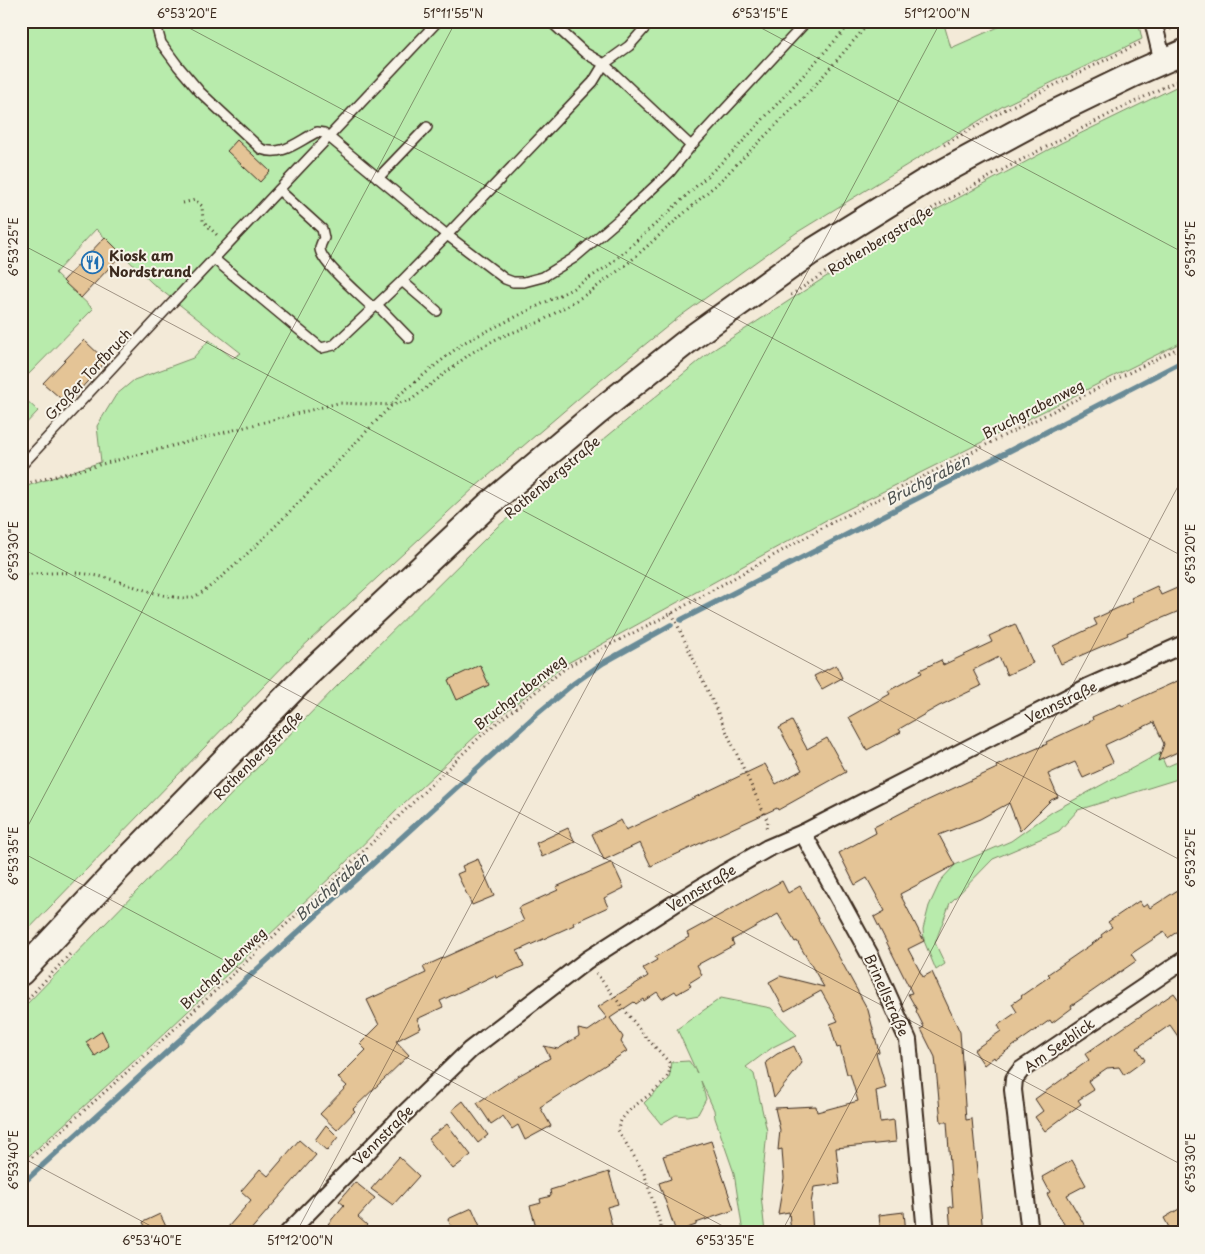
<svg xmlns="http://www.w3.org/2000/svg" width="1205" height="1254" font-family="'Playpen Sans',sans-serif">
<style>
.green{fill:#b8ebac;stroke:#7a8a65}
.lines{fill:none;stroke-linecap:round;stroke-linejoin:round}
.stream{stroke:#698b97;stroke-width:5.5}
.building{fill:#e4c496;stroke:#3b2a1e}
.lane-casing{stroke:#3b2a1e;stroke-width:12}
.street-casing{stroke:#3b2a1e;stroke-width:20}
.secondary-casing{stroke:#3b2a1e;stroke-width:28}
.path{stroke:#3b2a1e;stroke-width:3;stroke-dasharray:1 4;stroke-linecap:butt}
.lane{stroke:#f7f3e8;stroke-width:9}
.street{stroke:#f7f3e8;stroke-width:16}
.secondary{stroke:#f7f3e8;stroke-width:24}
.ticks{fill:none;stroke:#3b2a1e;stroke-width:1;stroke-opacity:0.45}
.labels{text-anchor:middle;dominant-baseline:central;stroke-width:4;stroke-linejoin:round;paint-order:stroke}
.street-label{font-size:14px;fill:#3b2a1e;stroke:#f7f3e8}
.poi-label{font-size:14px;font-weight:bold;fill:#3b2a1e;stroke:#f7f3e8;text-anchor:start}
.water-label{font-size:15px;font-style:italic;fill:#4e5250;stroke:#f7f3e8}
.neatline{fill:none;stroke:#3b2a1e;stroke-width:2}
.ticks-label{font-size:12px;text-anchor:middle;fill:#3b2a1e}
</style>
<rect width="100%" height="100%" fill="#f3ead8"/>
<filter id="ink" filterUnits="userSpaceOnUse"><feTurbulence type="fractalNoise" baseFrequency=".02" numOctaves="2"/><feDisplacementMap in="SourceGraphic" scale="10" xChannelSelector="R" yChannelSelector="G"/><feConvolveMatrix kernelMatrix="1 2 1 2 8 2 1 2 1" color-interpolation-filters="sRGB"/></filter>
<g filter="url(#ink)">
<g class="green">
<polygon points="21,21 943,21 951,48 1012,21 1138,21 1142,39 1003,106 796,233 679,317 584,394 474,488 296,653 21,937 21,488 101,462 97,426 116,395 134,380 193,358 209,340 233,358 241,353 152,283 96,229 55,273 93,309 21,382"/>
<path d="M 1184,83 L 1184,125 C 1175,130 1180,137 1184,144 L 1184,341 L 828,519 L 566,664 L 481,731 L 403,804 L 333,875 L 152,1045 L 21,1163 L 21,1010 L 340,683 L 497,527 L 710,352 L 824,278 L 932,212 L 1061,143 Z"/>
<polygon points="21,395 38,411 21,429"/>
<polygon points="1160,753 1166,767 1184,759 1184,777 1078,810 1059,831 993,859 950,903 935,943 945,964 936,970 924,941 923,929 929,906 941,880 955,865 1011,841 1052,812"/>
<polygon points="721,998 771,1008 797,1035 773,1047 746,1067 754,1074 767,1131 761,1195 765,1233 743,1233 734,1173 715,1118 714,1110 701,1081 706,1099 698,1114 687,1116 676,1115 661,1124 644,1103 669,1079 672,1062 689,1061 697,1073 677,1029"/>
</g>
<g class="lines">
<g class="stream">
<polyline points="681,620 1184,361"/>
<polyline points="21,1185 537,714 573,684 603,663 671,625"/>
</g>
</g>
<g class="building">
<polygon points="237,140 270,171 260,182 227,151"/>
<polygon points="105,237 122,254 81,298 63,281"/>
<polygon points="84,340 106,361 67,404 43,383"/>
<polygon points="1184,585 1184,609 1127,633 1128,635 1061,664 1053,646 1097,625 1094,619 1133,601 1131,598 1157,586 1161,595"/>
<polygon points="1015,624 1033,663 1007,675 999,657 973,670 981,686 939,706 899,729 901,732 867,750 849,717 890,694 888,691 922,673 920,670 941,660 943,665 992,642 989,636"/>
<polygon points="480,665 489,685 457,700 448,680"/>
<polygon points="836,665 842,678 822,689 814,676"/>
<polygon points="1184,678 1184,749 1158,761 1164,744 1154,722 1105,745 1113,762 1102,767 1103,769 1083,778 1075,762 1048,774 1058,797 1051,800 1020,831 1009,803 980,819 939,835 955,865 900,894 924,941 908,949 923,977 932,972 960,1032 966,1120 972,1119 983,1233 951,1233 949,1207 953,1207 947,1122 941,1122 935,1057 921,1029 924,1027 916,1011 917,1010 908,994 912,993 874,917 885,911 867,878 855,885 839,853 876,833 874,827 909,809 997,768 996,766 1047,744 1046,742 1093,720 1092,717 1121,704 1122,706"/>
<polygon points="792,721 807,749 827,738 846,772 778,810 777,808 651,866 640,843 604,860 592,834 621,820 626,830 765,764 776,784 802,770 779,728"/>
<polygon points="568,828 575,842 542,857 536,843"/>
<polygon points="478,859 494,896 472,905 457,874 464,871 462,866"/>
<polygon points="612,862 624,888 604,898 608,907 573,923 574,925 517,951 524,966 496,978 495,975 440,1001 443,1007 417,1019 421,1028 396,1041 409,1055 353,1109 355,1111 337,1130 320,1114 347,1086 338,1078 366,1050 360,1044 379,1025 367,1000 426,973 423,967 524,921 518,908 558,890 556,887"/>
<polygon points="782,881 788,893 800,886 868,1010 879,1052 876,1053 886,1088 876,1091 880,1122 894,1120 896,1142 836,1148 840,1184 814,1187 811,1203 813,1233 791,1233 789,1212 778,1214 784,1178 782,1149 778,1150 780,1130 775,1108 816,1106 817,1112 858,1101 850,1074 847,1074 840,1047 837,1048 830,1024 838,1021 821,991 785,1011 769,982 780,976 824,987 797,941 795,942 778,914 732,940 734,945 697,965 702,975 689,983 691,986 677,994 675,991 662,999 657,992 644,1001 643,999 636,1004 634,1002 610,1018 623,1037 621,1042 627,1051 540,1107 551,1126 525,1140 518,1125 512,1129 503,1116 491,1124 477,1103 518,1076 550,1058 544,1046 558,1049 579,1036 578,1029 588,1031 607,1018 598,1007 648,976 643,968 657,960 655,957 689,937 687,933"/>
<polygon points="1184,886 1184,918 1180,921 1184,927 1168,938 1164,932 1131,954 1136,961 1071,1006 1072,1008 1052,1023 1050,1020 995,1059 994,1057 984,1065 974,1050 1001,1031 998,1025 1017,1012 1012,1004 1022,997 1021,996 1050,976 1048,974 1102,937 1101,935 1112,927 1108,922 1139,901 1143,907 1147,904 1150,908"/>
<polygon points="1174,993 1184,1007 1184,1045 1170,1025 1137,1048 1145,1060 1124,1075 1119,1067 1107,1068 1088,1081 1094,1090 1078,1100 1081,1104 1045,1131 1035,1117 1043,1111 1035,1099 1089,1060 1085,1054"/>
<polygon points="102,1031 109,1046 95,1056 86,1042"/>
<polygon points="794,1046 802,1063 774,1098 766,1062 777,1054"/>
<polygon points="463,1101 488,1135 478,1143 452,1110"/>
<polygon points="447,1124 471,1155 453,1169 428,1139"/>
<polygon points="326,1125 338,1137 327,1151 315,1140"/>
<polygon points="299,1140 316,1155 248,1233 223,1233 251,1200 241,1191 260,1169 268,1176"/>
<polygon points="711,1141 734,1210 696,1223 696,1225 676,1232 659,1183 671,1179 663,1156"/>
<polygon points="399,1157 419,1176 393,1205 371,1189"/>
<polygon points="1072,1160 1086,1185 1067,1195 1089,1233 1069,1233 1047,1194 1050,1192 1042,1177"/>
<polygon points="609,1172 618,1204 607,1207 614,1233 538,1233 530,1206 541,1203 540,1199 551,1196 550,1190"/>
<polygon points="355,1182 375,1198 358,1217 367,1225 360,1233 338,1233 328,1224 344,1205 339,1201"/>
<polygon points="1184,1206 1184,1226 1172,1233 1164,1218"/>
<polygon points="472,1208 483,1233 454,1233 448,1219"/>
<polygon points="904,1212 906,1233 881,1233 879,1215"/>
<polygon points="160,1214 169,1233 148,1233 143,1222"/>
</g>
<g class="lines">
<defs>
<g id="lane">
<path d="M 155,21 L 161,43 L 178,66 L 200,92 L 261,149 C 283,157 298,141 317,132 L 324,133 L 447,235 L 505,279 L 513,282 L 524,282 L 543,277 L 574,258 L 623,216 L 670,172 L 691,146 L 807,21"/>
<polyline points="550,21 585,53 604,64 691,146"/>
<polyline points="378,178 427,127"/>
<path d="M 279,190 L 322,229 L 324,238 C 322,242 320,245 320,249 C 321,263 362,297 373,308"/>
<polyline points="214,259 321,348 334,345 402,281 447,235 593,82 604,64 629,46 651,21"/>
<polyline points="402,281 437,311"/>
<polyline points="377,305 409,338"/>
<polyline points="21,466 174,301 438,21"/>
</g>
<g id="street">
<polyline points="1153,21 1163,62"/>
<polyline points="803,833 871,957 908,1040 926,1233"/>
<polyline points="288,1233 404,1114 470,1050 587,960 674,904 723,874 768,848 803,833 1088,687 1184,644"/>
<polyline points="1030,1233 1013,1090 1014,1079 1021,1070 1184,960"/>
</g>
<polyline id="secondary" points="21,973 118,869 309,673 489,504 597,413 694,336 811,252 924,182 1041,119 1134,74 1184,52"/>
</defs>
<use href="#lane" class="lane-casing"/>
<use href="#street" class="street-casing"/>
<use href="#secondary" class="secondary-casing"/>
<g class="path">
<polyline points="1170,29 1184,23"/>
<polyline points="21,119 21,121"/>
<polyline points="944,145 1004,110 1142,42"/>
<polyline points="183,203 195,200 202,206 203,221 218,236"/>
<path d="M 791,295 C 915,212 1050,144 1184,77"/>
<polyline points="21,485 338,403 392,405 411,400 471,353 498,338 540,322 590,292 626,265 719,182 809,92 871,21"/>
<path d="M 21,575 C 43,573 72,571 93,575 C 124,580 158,599 189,598 C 216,597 362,434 392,405 L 399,395 L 463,343 L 572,289 L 608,266 L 659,221 L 735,150 L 853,21"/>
<polyline points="672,613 768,822 765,831"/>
<path d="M 596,973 L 644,1035 L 669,1062 C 677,1090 621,1102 618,1130 L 644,1173 L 663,1233"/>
<polyline points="21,1006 72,952"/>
<polyline points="21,1167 155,1047 335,879 483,734 568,666 672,613 831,523 1184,345"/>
</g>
<use href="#lane" class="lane"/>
<use href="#street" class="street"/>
<use href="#secondary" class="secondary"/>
</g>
</g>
<path class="ticks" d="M 176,21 L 1184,557M 748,21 L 1184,253M 21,244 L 1184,862M 21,548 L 1184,1166M 21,839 L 456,21M 21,852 L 736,1233M 21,1157 L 164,1233M 296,1233 L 941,21M 781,1233 L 1184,475"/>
<defs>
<symbol id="restaurant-ring" viewBox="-11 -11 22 22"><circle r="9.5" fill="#f7f3e8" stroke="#1f6fb2" stroke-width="1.5"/><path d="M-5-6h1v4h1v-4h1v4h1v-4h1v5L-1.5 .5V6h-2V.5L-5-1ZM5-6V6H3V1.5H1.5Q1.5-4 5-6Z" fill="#1f6fb2"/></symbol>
</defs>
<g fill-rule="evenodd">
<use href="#restaurant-ring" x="80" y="250" width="25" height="25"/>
</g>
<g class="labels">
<g class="street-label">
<text transform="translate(880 240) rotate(-31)">Rothenbergstraße</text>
<text transform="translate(88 374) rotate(-47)">Großer Torfbruch</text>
<text transform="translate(1033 409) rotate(-27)">Bruchgrabenweg</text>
<text transform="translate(552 477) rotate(-40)">Rothenbergstraße</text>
<text transform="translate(520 692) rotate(-38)">Bruchgrabenweg</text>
<text transform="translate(1061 702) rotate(-26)">Vennstraße</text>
<text transform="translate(258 755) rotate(-45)">Rothenbergstraße</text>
<text transform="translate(701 888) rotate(-31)">Vennstraße</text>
<text transform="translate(223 968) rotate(-43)">Bruchgrabenweg</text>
<text transform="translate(887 995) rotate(66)">Brinellstraße</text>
<text transform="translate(1059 1045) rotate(-35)">Am Seeblick</text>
<text transform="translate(383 1135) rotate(-45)">Vennstraße</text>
</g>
<g class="poi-label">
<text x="109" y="255">Kiosk am<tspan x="109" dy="16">Nordstrand</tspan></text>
</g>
<g class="water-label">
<text transform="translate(927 479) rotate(-27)">Bruchgraben</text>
<text transform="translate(331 886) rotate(-42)">Bruchgraben</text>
</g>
</g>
<rect width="1205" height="1254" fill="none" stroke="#f7f3e8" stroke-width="55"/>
<rect x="28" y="28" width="1150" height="1198" class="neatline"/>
<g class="ticks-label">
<text x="187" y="18">6°53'20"E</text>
<text x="453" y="18">51°11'55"N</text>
<text x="760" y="18">6°53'15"E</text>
<text x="937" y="18">51°12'00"N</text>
<text transform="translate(14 247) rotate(-90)" y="4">6°53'25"E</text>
<text transform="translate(1191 249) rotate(-90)" y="4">6°53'15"E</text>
<text transform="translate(14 551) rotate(-90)" y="4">6°53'30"E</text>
<text transform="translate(1191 554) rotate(-90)" y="4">6°53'20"E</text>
<text transform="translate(14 856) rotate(-90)" y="4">6°53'35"E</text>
<text transform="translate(1191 858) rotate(-90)" y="4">6°53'25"E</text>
<text transform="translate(14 1160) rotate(-90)" y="4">6°53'40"E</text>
<text transform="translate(1191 1163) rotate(-90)" y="4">6°53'30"E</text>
<text x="152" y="1245">6°53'40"E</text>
<text x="300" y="1245">51°12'00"N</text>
<text x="725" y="1245">6°53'35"E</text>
</g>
</svg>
